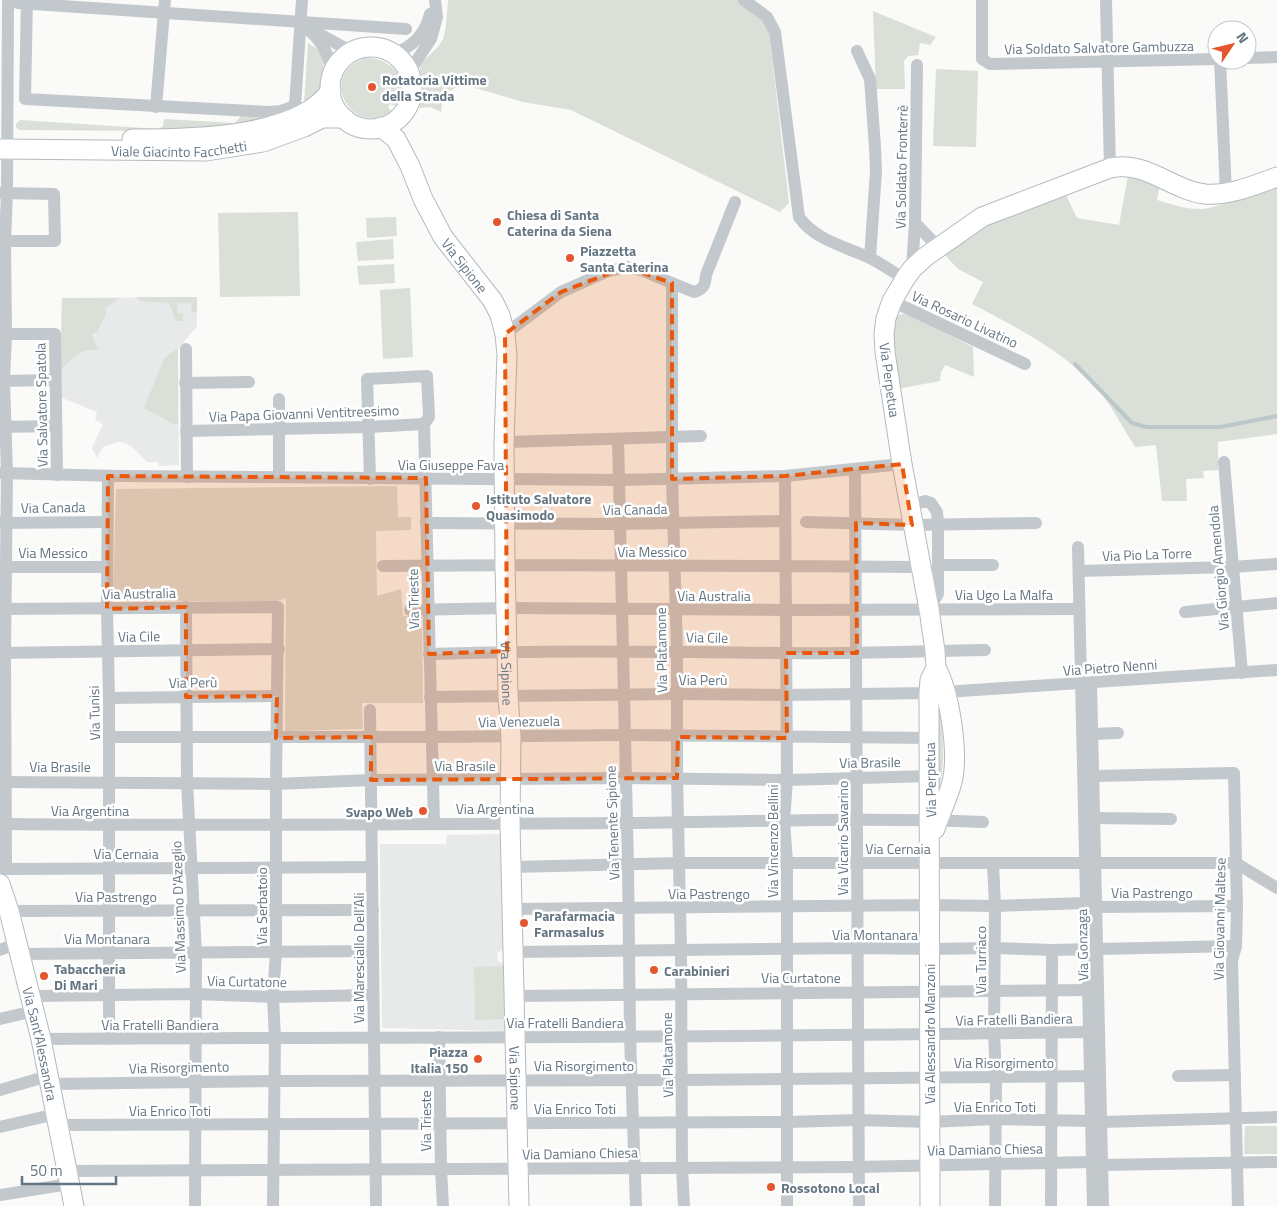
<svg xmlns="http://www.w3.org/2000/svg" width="1277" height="1206" font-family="'Titillium Web',sans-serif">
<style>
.built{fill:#e8e9e9}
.green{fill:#dadfd7}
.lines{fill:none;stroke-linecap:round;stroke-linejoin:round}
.stream{stroke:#bbc7cb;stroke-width:4}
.secondary-casing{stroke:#b3babf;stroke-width:21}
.street{stroke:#c3c8cc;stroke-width:12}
.secondary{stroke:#fff;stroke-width:19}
.marked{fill:#e8590c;fill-opacity:0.2;stroke:#e8590c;stroke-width:4;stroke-dasharray:10 6;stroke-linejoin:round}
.poi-dot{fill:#e4572e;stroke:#fff;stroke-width:2}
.labels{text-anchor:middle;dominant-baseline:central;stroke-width:5;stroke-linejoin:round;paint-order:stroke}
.street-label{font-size:14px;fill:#657683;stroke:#fff}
.poi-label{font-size:14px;font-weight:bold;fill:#657683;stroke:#fff;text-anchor:start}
</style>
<rect width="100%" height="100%" fill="#fafaf8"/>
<g class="built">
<polygon points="197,297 197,326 178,349 179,465 159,466 158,462 147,462 132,447 125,443 118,442 103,447 97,458 92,448 103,424 95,420 97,412 60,397 62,298"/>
<polygon points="502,834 505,949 497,953 498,961 505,965 507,1031 382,1028 380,844 446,844 447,835"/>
</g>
<g class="green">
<polygon points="448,0 740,0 763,20 769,32 789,203 780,212 571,110 523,102 462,84 443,95 441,112 430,107 419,108 423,93 420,70 421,63 438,47 443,39 446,26"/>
<polygon points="873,11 936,37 930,45 920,43 918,55 908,56 904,61 905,89 876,89"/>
<polygon points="308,43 320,51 324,62 320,90 304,105"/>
<path d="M 365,58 C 392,57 414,82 396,106 L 390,104 L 388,107 L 391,111 C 353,139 316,76 365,58 Z"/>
<polygon points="936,69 978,71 976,147 933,146"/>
<polygon points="241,116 267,118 244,124 160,131 19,130 16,127 16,124 20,120 159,129 163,126 164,119 235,123"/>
<path d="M 1128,176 L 1142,177 L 1160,185 L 1157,200 C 1170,204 1185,209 1199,209 C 1217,209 1258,191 1277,184 L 1277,434 L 1218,442 L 1218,470 L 1203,471 L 1204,478 L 1186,479 L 1187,501 L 1162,501 L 1156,445 L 1135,447 C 1121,425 1109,399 1090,381 C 1056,347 1014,326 972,304 L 983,282 L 958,269 L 942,252 L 993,219 L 1065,193 L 1077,218 L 1119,225 Z"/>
<polygon points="298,212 300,296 220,297 218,213"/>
<polygon points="396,217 397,236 367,238 366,218"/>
<polygon points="393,239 394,259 358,261 356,242"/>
<polygon points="394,264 395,283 359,285 357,266"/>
<polygon points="410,288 413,357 383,359 380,290"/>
<polygon points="136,297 197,297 197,312 191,313 192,303 177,303 178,313 183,313 183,321 176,321 169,303 140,301"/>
<path d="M 62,298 L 120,298 L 105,308 L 106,314 L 97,332 L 92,334 L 98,350 C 81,348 70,359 60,371 Z"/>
<polygon points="907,313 973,347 974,377 945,365 941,372 940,381 897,389 892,357 895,316"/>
<polygon points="178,348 178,424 173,424 144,408 164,359"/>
<polygon points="397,486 398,517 411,517 411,530 376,531 377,596 401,589 403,616 422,616 423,703 362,703 363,729 285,731 286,598 275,602 113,600 116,489"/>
<path d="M 936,713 L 940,713 C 944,743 946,769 936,798 Z"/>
<polygon points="503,966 504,1019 475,1020 474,967"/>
<polygon points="1245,1126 1277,1126 1277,1154 1244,1154"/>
</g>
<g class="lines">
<polyline class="stream" points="1075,364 1132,423 1146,427 1220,427 1277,416"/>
<defs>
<g id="secondary">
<circle cx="371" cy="88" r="41"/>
<path id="s1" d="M 381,127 L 396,139 L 410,166 L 423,199 L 443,237 L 493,301 L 500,315 L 505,334 L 507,355 L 504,442 L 505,564 L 508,696 L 511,736 L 510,823 L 519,1206"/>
<path d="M 132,139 C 185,139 299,139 331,90"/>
<path id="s2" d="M 0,149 L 206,151 L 263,142 L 304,127 L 322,118 L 344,118"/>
<path d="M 935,829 C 940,813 948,798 952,782 C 959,755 950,693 936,668"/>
<path id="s3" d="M 0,884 L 9,911 L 41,1039 L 74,1206"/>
<path d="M 930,1206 L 929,693 L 930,680 L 936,668 L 935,651 L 929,609 L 902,464 L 885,352 L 884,334 L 886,318 L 892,301 L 905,279 L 912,269 L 925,257 L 982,217 L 1110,168 C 1146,160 1171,190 1205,194 C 1229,196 1255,185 1277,177"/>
</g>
</defs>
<use href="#secondary" class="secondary-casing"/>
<g class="street">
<polyline points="27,0 25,99 269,112 281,111 295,106 302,0"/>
<path d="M 744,0 L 767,17 L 775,32 L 799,217 C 814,239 843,246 868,257 C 880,263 893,272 905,279"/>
<polyline points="982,0 982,59 990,64 1217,59"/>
<polyline points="1106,0 1110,168"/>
<polyline points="18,3 406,29"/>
<path d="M 300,23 C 320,38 328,50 333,74"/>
<polyline points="314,31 343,47 356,50"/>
<polyline points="857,51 870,79 875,147 876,171 870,258"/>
<path d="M 394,54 C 413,46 425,35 430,14"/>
<polyline points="1247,58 1277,57"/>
<polyline points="1220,60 1226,193"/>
<polyline points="409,72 431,39 437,17 435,0"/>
<polyline points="156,107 165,0"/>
<polyline points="915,223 939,248"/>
<polyline points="0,241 55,241 54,194 1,193"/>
<polyline points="912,269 915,223 917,65"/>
<path d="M 672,283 L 694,292 C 704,289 705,285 706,275 L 735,202"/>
<polyline points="892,301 1025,364"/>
<polyline points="6,334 55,334 57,475"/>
<polyline points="505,334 561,292 606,272 626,267 641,270 672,283 672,479 677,651 677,778 681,951 682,1168 684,1206"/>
<polyline points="186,349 187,477"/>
<polyline points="0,381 55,380"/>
<polyline points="185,383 249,382"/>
<polyline points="279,399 279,476"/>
<polyline points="0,427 56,426"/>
<polyline points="186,431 369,427 424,424"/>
<polyline points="618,439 628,865 630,1036 636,1206"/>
<polyline points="504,442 701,436"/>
<polyline points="1224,462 1242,673"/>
<polyline points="855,469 859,1206"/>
<polyline points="0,473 118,476 619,480 785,476 902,464"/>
<polyline points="108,476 107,609 109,698 109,1039"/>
<polyline points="785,476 787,780 784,821 787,863 787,1206"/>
<polyline points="370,479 367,379 427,376 429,417 424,424 434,823"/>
<polyline points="909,507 925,501 931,503 937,512 938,524 938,594 929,609"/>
<polyline points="806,522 912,525 1036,523"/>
<polyline points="0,523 107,522"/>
<polyline points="426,523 619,524 784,521"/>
<polyline points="1078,547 1093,1206"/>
<polyline points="938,565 993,565"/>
<path d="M 383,566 C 563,564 742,566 921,567"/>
<polyline points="0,567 107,567"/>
<polyline points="1079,571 1232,567 1276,564"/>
<polyline points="186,607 187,782 196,953 195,1206"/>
<polyline points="0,609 278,607 276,784 276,952 273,997 275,1039 273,1206"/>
<polyline points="410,610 506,608 786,610 1079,609"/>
<polyline points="1185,612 1277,603"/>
<polyline points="0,653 279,649"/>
<path d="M 429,654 C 548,650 666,652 785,653 C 851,654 918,651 985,650"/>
<polyline points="1091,683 1103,1206"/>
<polyline points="430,697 677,694 786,695 929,693 1277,670"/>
<polyline points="109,698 277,696"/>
<polyline points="370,710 376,1206"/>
<polyline points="1092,734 1118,733"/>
<polyline points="109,737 431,737 624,735 930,738"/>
<polyline points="1093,776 1234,773 1237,906 1236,946 1232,961 1238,1206"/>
<polyline points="0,782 276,784 371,780 625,778 787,780 930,776"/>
<polyline points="1094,818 1171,819"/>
<path d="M 6,824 C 213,826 419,824 625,823 C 744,822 864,817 983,822"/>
<polyline points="993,864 995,906 994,1033 996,1076 995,1206"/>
<polyline points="0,867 6,869 372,867"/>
<polyline points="512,867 680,863 1236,863 1277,888"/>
<polyline points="6,869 5,653 7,473 4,381 6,334 5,241 7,193 8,0"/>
<polyline points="1096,907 1237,906"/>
<polyline points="513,909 930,905 995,906 1086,903"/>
<polyline points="0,914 9,911 373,910"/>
<polyline points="0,950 16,944"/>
<polyline points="514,952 858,948 930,949 994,948 1052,950 1236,946"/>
<polyline points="20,954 373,951"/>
<polyline points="31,996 195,994 273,997 373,995"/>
<polyline points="514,996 1088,990"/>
<polyline points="0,1019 34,1011"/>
<polyline points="439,1037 441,1169 443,1206"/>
<path d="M 41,1039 C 390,1037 739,1038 1089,1032"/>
<polyline points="1178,1076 1235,1075"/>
<polyline points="49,1084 274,1081 682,1080 1100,1076"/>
<polyline points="0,1090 48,1076"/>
<polyline points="1101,1122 1277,1117"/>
<polyline points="59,1125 787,1122 858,1120 929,1122 996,1119 1091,1121"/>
<polyline points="0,1127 56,1114"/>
<polyline points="1102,1165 1277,1162"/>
<polyline points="67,1171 858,1167 1092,1162"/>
<polyline points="0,1195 69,1184"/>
<polyline points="1051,1206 1052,950"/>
</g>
<use href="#secondary" class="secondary"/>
</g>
<path class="marked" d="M 626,267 L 672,283 L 672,479 L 785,476 L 902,464 L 912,525 L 856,523 L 857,653 L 786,653 L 787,738 L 678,737 L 677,778 L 371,780 L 371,737 L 276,738 L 277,696 L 186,697 L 186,607 L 107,609 L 108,476 L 426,478 L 429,654 L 507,651 L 505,334 L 561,292 Z"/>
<g class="poi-dot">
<circle cx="372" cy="87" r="5"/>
<circle cx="497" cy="222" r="5"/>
<circle cx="570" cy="258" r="5"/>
<circle cx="476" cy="506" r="5"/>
<circle cx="423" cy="811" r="5"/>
<circle cx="524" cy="923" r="5"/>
<circle cx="654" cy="970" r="5"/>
<circle cx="44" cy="976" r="5"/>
<circle cx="478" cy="1059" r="5"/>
<circle cx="771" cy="1187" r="5"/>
</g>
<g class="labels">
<g class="street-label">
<text transform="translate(1099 47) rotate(-1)">Via Soldato Salvatore Gambuzza</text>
<text stroke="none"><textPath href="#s2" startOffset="179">Viale Giacinto Facchetti</textPath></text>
<text transform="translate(901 167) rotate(-89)">Via Soldato Fronterrè</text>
<text stroke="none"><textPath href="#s1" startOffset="164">Via Sipione</textPath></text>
<text transform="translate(965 319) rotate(25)">Via Rosario Livatino</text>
<text transform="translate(890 380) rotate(82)">Via Perpetua</text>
<text transform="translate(41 405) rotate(-91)">Via Salvatore Spatola</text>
<text transform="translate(304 413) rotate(-2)">Via Papa Giovanni Ventitreesimo</text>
<text x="451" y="464">Via Giuseppe Fava</text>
<text transform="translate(53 507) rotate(-1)">Via Canada</text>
<text transform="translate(635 509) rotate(-1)">Via Canada</text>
<text x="652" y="551">Via Messico</text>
<text x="53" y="552">Via Messico</text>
<text transform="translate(1147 554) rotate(-2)">Via Pio La Torre</text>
<text transform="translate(1218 568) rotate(-95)">Via Giorgio Amendola</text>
<text transform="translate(139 593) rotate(-1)">Via Australia</text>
<text x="1004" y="594">Via Ugo La Malfa</text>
<text x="714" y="595">Via Australia</text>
<text transform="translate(413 599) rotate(-91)">Via Trieste</text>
<text transform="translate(139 636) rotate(-1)">Via Cile</text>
<text transform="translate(707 637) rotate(1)">Via Cile</text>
<text transform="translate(661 650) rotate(-91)">Via Platamone</text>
<text transform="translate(1110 667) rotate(-4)">Via Pietro Nenni</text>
<text stroke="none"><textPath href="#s1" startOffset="584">Via Sipione</textPath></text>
<text x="703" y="679">Via Perù</text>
<text transform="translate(193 682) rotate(-1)">Via Perù</text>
<text transform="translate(94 713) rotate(-91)">Via Tunisi</text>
<text transform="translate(519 721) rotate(-1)">Via Venezuela</text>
<text transform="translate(870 762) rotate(-1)">Via Brasile</text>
<text x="465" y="765">Via Brasile</text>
<text x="60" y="766">Via Brasile</text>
<text transform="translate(930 780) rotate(-91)">Via Perpetua</text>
<text x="495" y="808">Via Argentina</text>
<text x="90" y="810">Via Argentina</text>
<text transform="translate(612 823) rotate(-92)">Via Tenente Sipione</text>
<text transform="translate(842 838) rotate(-90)">Via Vicario Savarino</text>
<text transform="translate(772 841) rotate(-90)">Via Vincenzo Bellini</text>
<text x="898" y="848">Via Cernaia</text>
<text x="126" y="853">Via Cernaia</text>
<text x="1152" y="892">Via Pastrengo</text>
<text x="709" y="893">Via Pastrengo</text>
<text x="116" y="896">Via Pastrengo</text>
<text transform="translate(261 906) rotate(-90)">Via Serbatoio</text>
<text transform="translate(178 907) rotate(-92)">Via Massimo D'Azeglio</text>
<text transform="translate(1219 919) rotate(-89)">Via Giovanni Maltese</text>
<text x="875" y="934">Via Montanara</text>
<text x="107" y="938">Via Montanara</text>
<text transform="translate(1082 945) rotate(-91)">Via Gonzaga</text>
<text transform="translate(358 958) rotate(-90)">Via Maresciallo Dell'Ali</text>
<text transform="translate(980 960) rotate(-90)">Via Turriaco</text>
<text x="801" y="977">Via Curtatone</text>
<text transform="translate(247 981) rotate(1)">Via Curtatone</text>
<text transform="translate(1014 1019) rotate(-1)">Via Fratelli Bandiera</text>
<text x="565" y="1022">Via Fratelli Bandiera</text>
<text x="160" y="1024">Via Fratelli Bandiera</text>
<text transform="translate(929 1034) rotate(-90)">Via Alessandro Manzoni</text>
<text stroke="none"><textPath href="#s3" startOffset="165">Via Sant'Alessandra</textPath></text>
<text transform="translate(667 1055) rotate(-91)">Via Platamone</text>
<text x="1004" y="1062">Via Risorgimento</text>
<text x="584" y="1065">Via Risorgimento</text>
<text transform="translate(179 1067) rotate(-1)">Via Risorgimento</text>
<text stroke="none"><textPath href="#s1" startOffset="989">Via Sipione</textPath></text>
<text x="995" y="1106">Via Enrico Toti</text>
<text x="575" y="1108">Via Enrico Toti</text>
<text x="170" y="1110">Via Enrico Toti</text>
<text transform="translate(425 1121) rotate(-90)">Via Trieste</text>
<text transform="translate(985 1149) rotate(-1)">Via Damiano Chiesa</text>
<text transform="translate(580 1153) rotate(-1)">Via Damiano Chiesa</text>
</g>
<g class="poi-label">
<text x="382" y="79">Rotatoria Vittime<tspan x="382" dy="16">della Strada</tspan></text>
<text x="507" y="214">Chiesa di Santa<tspan x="507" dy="16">Caterina da Siena</tspan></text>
<text x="580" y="250">Piazzetta<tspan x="580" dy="16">Santa Caterina</tspan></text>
<text x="486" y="498">Istituto Salvatore<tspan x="486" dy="16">Quasimodo</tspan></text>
<text x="413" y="811" text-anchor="end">Svapo Web</text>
<text x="534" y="915">Parafarmacia<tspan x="534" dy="16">Farmasalus</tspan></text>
<text x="54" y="968">Tabaccheria<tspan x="54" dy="16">Di Mari</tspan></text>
<text x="664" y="970">Carabinieri</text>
<text x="468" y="1051" text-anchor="end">Piazza<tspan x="468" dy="16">Italia 150</tspan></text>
<text x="781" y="1187">Rossotono Local</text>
</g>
</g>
<g transform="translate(1232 45) rotate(55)"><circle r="24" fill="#ffffff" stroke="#c1c8cd"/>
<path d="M0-4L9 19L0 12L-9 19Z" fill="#e4572e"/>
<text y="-8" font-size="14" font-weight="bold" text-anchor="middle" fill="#657683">N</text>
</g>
<path d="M22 1176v8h94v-8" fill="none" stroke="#657683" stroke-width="2.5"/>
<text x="30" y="1176" font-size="15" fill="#657683" stroke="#ffffff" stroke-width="4" paint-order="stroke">50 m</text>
</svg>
